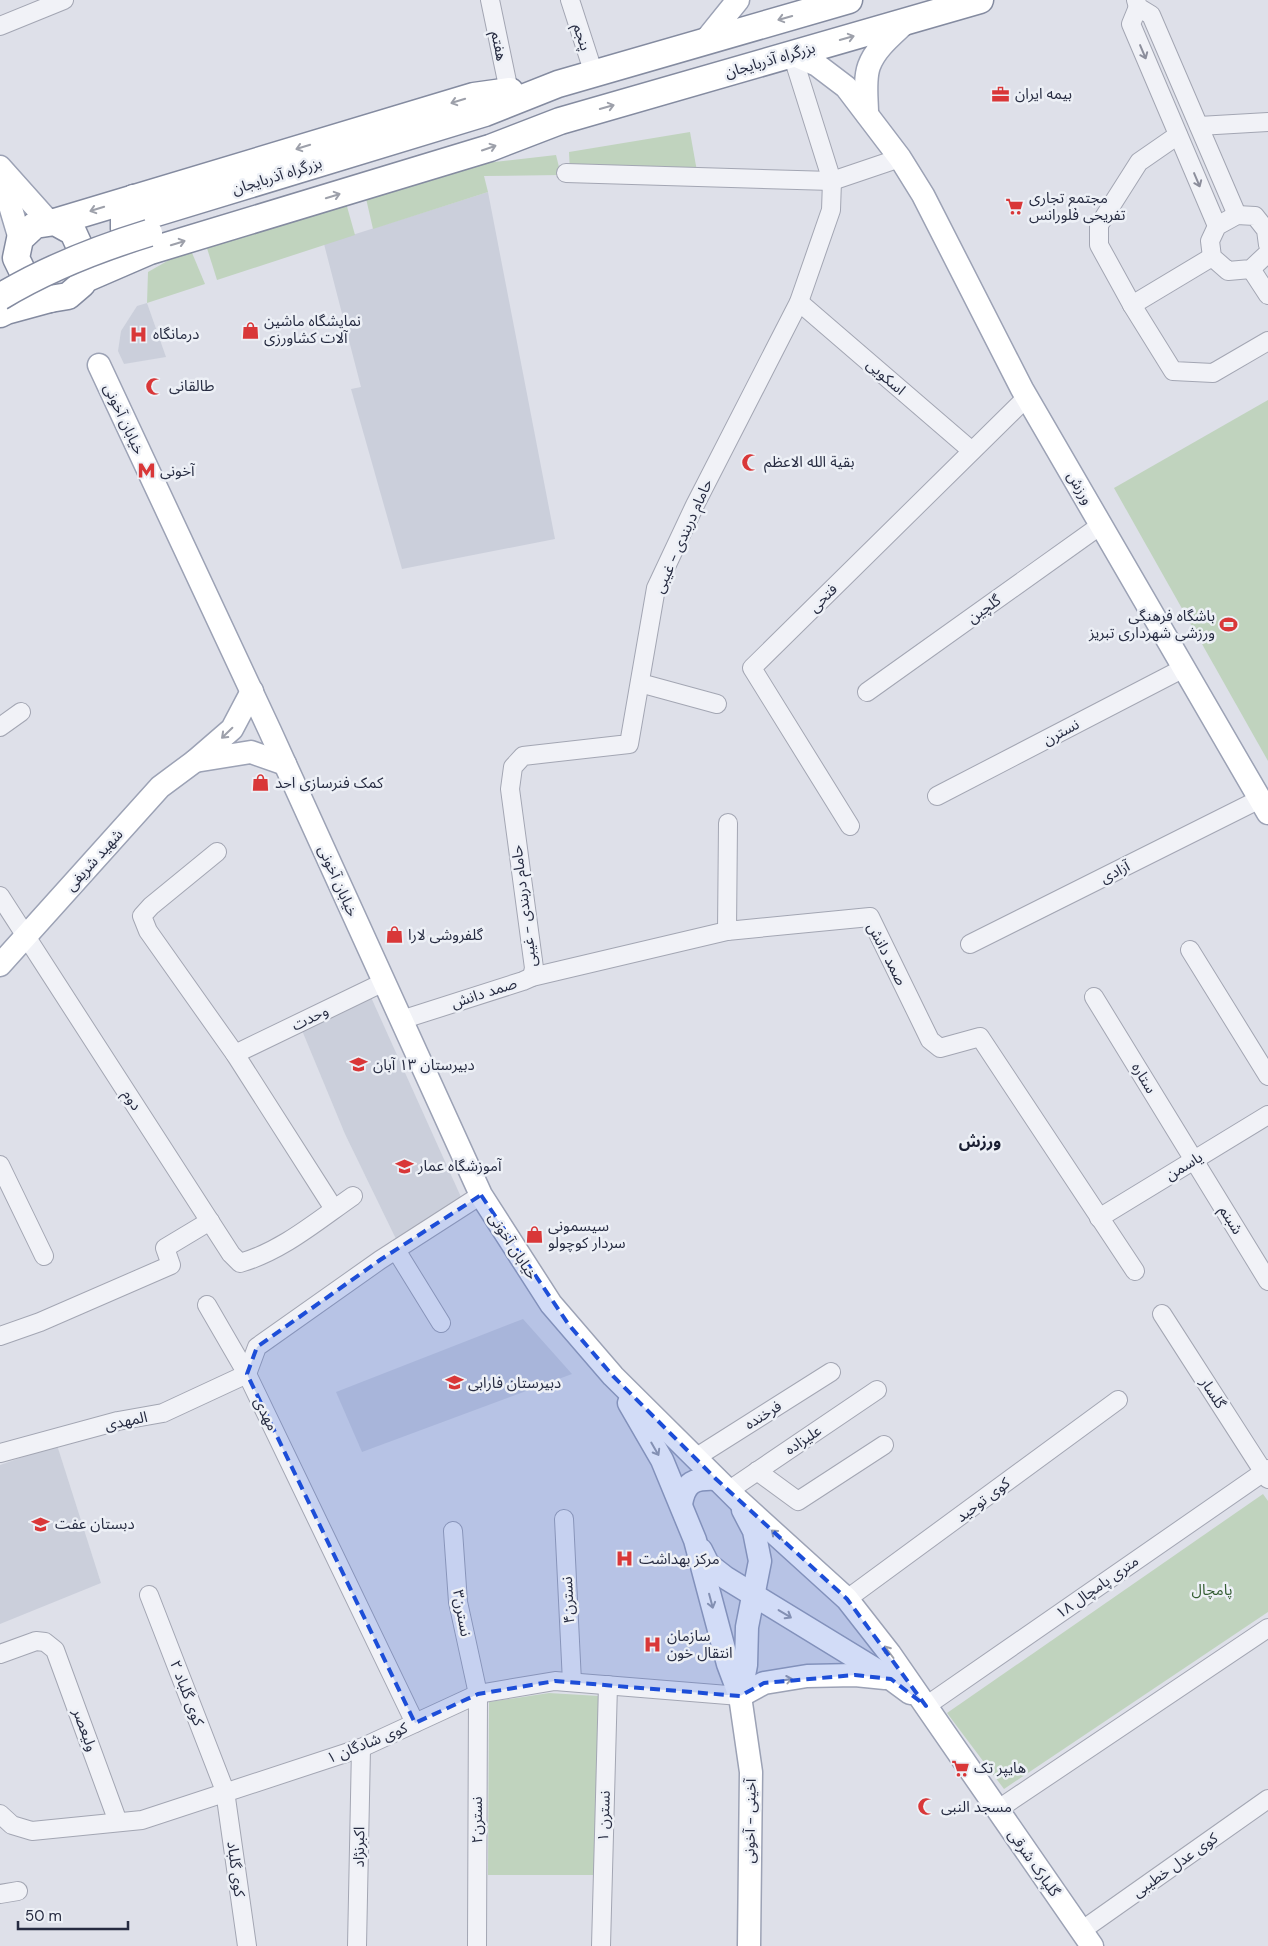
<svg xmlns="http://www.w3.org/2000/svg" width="1268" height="1946" font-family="'DM Sans','Noto Sans Arabic',sans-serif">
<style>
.built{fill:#cbcfdb}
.green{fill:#c0d3be}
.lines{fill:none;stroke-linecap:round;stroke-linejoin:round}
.minor-casing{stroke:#a3a6b3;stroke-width:20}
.major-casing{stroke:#9ca2b5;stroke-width:25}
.highway-casing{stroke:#848ba0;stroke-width:29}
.minor{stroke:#f1f2f7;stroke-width:18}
.major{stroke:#fff;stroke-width:22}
.highway{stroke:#fff;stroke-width:26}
.highway-bridge-casing{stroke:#848ba0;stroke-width:29;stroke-linecap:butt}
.highway-bridge{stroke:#fff;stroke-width:26}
.oneway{stroke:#9da0aa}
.oneway2{stroke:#8c8e9c}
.marked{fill:#1d4ed8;fill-opacity:0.2;stroke:#1d4ed8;stroke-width:4;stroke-dasharray:10 6;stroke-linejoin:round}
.labels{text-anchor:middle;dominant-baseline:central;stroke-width:5;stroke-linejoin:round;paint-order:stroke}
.street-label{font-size:15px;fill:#262b41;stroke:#edf0f6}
.poi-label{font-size:15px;fill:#262b41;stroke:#edf0f6;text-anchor:start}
.park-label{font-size:15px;fill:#345d32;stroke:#edf0f6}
.neighbourhood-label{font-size:16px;font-weight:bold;fill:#181d31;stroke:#edf0f6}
</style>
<rect width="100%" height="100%" fill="#dee0e9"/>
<g class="built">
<polygon points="488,192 555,539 402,569 351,389 361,387 324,244"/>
<polygon points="147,303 166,357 124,364 118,351 121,331 137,306"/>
<polygon points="370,995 461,1197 396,1239 345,1134 301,1028"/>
<polygon points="523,1319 572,1374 362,1452 336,1392"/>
<polygon points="57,1445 101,1583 0,1624 0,1465"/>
</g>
<g class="green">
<polygon points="690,132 698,177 570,173 569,152"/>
<polygon points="556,155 561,175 484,176 488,192 373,229 365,194 485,163"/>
<polygon points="346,203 355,235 217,280 206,245"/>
<polygon points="190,248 205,284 147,303 148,272"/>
<polygon points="1268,400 1268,761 1114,488"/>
<polygon points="1263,1494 1268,1501 1268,1612 1004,1789 947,1713"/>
<polygon points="549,1693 599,1696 595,1875 488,1875 489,1702"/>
</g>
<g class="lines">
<defs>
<g id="minor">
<polyline points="490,0 509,91"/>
<polyline points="570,0 594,74"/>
<polyline points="1136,0 1138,7 1151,15 1237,215"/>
<polyline points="1138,7 1131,24 1217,226"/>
<polyline points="0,26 64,0"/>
<polyline points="1199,126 1268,122"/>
<polyline points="1178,135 1139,162 1099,225 1099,245 1132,305 1173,371 1213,373 1268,341"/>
<polyline points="566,173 832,181 900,158"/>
<polyline points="1268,245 1266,230 1255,216 1237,215 1217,226 1210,241 1212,257 1228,271 1251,269 1268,253"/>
<polyline points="1251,269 1268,295"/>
<polyline points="799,302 972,451"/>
<polyline points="1132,305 1212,257"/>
<polyline points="640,683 717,704"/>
<polyline points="867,692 1101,525"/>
<polyline points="0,727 21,712"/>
<polyline points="937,796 1184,668"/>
<polyline points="850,826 752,668 1027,397"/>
<polyline points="217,852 151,906 142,916 148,931 235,1054 334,1209"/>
<path d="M 0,896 L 231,1254 L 240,1263 C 282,1251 317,1221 353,1196"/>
<polyline points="727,931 728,823"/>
<polyline points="970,944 1260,799"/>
<polyline points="1190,950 1268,1076"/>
<polyline points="532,977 534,968 510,789 513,767 523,756 629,744 656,588 695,505 799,302 831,210 832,181 792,54"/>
<polyline points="1094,997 1268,1281"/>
<polyline points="401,1020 523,981 532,977 727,931 870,917 930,1040 940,1048 980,1037 1135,1271"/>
<polyline points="235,1054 384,982"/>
<polyline points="0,1165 44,1256"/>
<polyline points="1099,1218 1268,1115"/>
<polyline points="396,1250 441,1323"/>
<polyline points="207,1305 247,1374 415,1723"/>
<polyline points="1162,1314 1268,1479"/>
<polyline points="0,1336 40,1322 171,1265 165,1248 210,1221"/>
<polyline points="247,1374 257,1347 380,1260 481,1195"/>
<polyline points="0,1453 118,1421 163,1413 247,1374"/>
<polyline points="695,1458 831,1372"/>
<polyline points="757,1471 798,1501 884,1445"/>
<polyline points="728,1491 877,1390"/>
<polyline points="564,1519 572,1682"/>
<polyline points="453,1531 458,1602 478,1694 477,1946"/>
<polyline points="149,1595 225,1791 247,1946"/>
<polyline points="847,1599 1118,1400"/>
<polyline points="0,1654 36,1641 45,1642 55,1650 118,1822"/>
<polyline points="926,1706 1268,1469"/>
<polyline points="997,1810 1268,1628"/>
<polyline points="0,1814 12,1825 32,1831 142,1820 361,1748 478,1694 555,1681 740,1696"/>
<polyline points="0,1894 18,1891"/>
<polyline points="1081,1931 1268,1799"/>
<polyline points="357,1946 361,1748"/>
<polyline points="601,1946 608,1685"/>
</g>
<g id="major">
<polyline points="705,41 738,0"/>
<polyline points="792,54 817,65 846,87 900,158 923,195 1022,389 1268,813"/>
<path d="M 867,114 C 867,99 864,80 869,66 C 876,47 894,34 908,20"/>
<polyline points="0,167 50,223"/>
<polyline points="0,172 20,239"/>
<polyline points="99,365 270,731 481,1195 551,1304 613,1376 739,1501 847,1599 890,1654 1092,1946"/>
<polyline points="252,691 232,729 195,761 251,752 285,764"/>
<polyline points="0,965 160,787 195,761"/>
<polyline points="629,1403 662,1460 695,1540 728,1664 740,1696 751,1772 749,1946"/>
<path d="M 681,1504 C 685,1482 694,1478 716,1479"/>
<polyline points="701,1550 708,1564 726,1578 891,1679 910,1693"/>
<polyline points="740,1696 746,1665 747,1627 760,1561 754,1531 743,1510"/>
<polyline points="740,1696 764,1683 807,1676 855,1675 885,1678"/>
</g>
<g id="highway">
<polyline points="134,198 124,211 124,229 133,244 149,250"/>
<polyline points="143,217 485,113 558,84 849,0"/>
<polyline points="55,222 474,96 510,91"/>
<polygon points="55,222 73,232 88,265 82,284 68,296 50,299 32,291 16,258 20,239 35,225"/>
<polyline points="83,280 150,251 490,148 560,121 980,0"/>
<polyline points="0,314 6,311 50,299"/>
</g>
</defs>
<use href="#minor" class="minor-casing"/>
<use href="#major" class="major-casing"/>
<use href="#highway" class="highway-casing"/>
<use href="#minor" class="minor"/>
<use href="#major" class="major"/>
<use href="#highway" class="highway"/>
<defs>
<path id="highway-bridge" d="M 0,297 C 46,269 97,249 149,233"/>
</defs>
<use href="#highway-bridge" class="highway-bridge-casing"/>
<use href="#highway-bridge" class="highway-bridge"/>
</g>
<defs><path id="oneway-shaft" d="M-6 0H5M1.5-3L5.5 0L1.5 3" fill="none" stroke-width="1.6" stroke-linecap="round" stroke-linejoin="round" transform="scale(1.25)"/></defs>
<g class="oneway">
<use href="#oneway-shaft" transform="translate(785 18) rotate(164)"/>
<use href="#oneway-shaft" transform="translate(847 38) rotate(-16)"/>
<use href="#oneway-shaft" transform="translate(458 101) rotate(163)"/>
<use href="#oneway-shaft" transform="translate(607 107) rotate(-16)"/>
<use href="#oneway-shaft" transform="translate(303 147) rotate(163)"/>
<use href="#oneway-shaft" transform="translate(489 148) rotate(-19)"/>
<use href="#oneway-shaft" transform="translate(333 196) rotate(-17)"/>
<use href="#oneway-shaft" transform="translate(97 209) rotate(163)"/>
<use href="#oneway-shaft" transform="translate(178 243) rotate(-17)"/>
<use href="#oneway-shaft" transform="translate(227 733) rotate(136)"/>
<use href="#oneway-shaft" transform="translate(655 1449) rotate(60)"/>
<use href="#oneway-shaft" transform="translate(777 1535) rotate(-138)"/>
<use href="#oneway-shaft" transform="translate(711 1601) rotate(75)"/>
<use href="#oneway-shaft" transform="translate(785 1614) rotate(31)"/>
<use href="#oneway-shaft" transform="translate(889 1652) rotate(-127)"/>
<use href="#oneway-shaft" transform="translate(785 1680) rotate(-9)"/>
</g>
<g class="oneway2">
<use href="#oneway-shaft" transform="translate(1143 52) rotate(67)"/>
<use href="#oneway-shaft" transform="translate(1197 180) rotate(67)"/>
</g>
<path class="marked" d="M 481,1195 L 569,1325 L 613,1376 L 716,1479 L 847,1599 L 926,1706 L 891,1679 L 855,1675 L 764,1683 L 740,1696 L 555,1681 L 478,1694 L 415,1723 L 247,1374 L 257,1347 L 380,1260 Z"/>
<defs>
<symbol id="office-bare" viewBox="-9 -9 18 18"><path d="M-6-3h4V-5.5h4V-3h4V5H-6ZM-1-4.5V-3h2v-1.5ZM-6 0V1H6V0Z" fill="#d93738" stroke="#edf0f6" stroke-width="2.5" paint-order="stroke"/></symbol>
<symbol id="supermarket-bare" viewBox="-9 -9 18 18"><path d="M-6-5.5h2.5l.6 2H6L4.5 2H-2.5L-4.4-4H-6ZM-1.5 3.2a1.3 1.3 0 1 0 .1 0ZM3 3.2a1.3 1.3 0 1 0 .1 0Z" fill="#d93738" stroke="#edf0f6" stroke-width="2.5" paint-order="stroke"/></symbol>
<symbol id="shop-bare" viewBox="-9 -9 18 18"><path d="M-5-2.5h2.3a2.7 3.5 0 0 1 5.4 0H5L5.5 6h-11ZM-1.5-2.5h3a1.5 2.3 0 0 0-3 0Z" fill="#d93738" stroke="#edf0f6" stroke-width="2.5" paint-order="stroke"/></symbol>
<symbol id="hospital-bare" viewBox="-9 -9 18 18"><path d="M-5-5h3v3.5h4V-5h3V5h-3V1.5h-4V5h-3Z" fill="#d93738" stroke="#edf0f6" stroke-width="2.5" paint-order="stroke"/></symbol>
<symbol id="mosque-bare" viewBox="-9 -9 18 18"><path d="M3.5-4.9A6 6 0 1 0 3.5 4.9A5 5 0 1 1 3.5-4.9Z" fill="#d93738" stroke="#edf0f6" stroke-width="2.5" paint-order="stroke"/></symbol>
<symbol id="metro-bare" viewBox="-9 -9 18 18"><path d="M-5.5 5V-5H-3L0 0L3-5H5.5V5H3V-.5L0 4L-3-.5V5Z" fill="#d93738" stroke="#edf0f6" stroke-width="2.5" paint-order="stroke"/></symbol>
<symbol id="stadium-bare" viewBox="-9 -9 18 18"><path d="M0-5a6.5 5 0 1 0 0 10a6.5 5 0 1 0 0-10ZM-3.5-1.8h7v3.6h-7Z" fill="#d93738" stroke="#edf0f6" stroke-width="2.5" paint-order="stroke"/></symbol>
<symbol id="school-bare" viewBox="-9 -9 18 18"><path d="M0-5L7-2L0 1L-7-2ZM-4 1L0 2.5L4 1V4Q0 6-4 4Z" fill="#d93738" stroke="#edf0f6" stroke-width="2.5" paint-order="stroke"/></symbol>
</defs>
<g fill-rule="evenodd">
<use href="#office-bare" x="988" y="82" width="25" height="25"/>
<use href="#supermarket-bare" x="1002" y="194" width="25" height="25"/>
<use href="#shop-bare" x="238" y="318" width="25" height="25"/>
<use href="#hospital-bare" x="126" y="322" width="25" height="25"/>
<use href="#mosque-bare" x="142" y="374" width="25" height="25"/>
<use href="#mosque-bare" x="738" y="450" width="25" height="25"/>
<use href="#metro-bare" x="134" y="458" width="25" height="25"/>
<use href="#stadium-bare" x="1216" y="612" width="25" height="25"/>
<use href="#shop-bare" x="248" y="770" width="25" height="25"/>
<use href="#shop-bare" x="382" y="922" width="25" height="25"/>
<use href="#school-bare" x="346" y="1052" width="25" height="25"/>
<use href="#school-bare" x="392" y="1154" width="25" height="25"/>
<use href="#shop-bare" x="522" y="1222" width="25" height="25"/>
<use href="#school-bare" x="442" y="1370" width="25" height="25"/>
<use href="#school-bare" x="28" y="1512" width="25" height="25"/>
<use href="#hospital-bare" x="612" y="1546" width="25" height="25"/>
<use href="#hospital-bare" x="640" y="1632" width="25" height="25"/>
<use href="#supermarket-bare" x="948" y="1756" width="25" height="25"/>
<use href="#mosque-bare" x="914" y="1794" width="25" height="25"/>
</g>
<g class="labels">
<g class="street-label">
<text transform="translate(582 37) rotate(72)">پنجم</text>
<text transform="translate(499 46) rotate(79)">هفتم</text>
<text transform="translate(770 60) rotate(-16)">بزرگراه آذربایجان</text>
<text transform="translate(277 176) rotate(-17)">بزرگراه آذربایجان</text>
<text transform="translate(886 377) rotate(41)">اسکویی</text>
<text transform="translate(124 419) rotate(65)">خیابان آخونی</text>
<text transform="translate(1080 488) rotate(60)">ورزش</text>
<text transform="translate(683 536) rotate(-66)">حامام دربندی - غیبی</text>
<text transform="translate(823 598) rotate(-45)">فتحی</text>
<text transform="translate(984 609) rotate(-35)">گلچین</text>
<text transform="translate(1061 732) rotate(-28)">نسترن</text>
<text transform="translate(94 860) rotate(-48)">شهید شریفی</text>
<text transform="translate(1115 872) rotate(-27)">آزادی</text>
<text transform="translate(338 881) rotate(66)">خیابان آخونی</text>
<text transform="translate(524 906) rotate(-97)">حامام دربندی - غیبی</text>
<text transform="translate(887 954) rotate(63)">صمد دانش</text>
<text transform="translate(484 993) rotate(-18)">صمد دانش</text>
<text transform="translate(310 1018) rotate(-26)">وحدت</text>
<text transform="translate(1144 1078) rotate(59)">ستاره</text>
<text transform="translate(132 1100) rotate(57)">دوم</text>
<text transform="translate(1184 1166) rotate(-31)">یاسمن</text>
<text transform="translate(1231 1220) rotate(58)">شبنم</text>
<text transform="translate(513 1246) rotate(57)">خیابان آخونی</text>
<text transform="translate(1213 1393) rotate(57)">گلسار</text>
<text transform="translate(266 1414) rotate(64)">مهدی</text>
<text transform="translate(763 1415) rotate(-32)">فرخنده</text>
<text transform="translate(126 1421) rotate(-12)">المهدی</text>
<text transform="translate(803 1440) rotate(-34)">علیزاده</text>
<text transform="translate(983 1500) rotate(-37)">کوی توحید</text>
<text transform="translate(1097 1587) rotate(-35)">۱۸ متری پامچال</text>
<text transform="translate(568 1600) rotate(-93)">نسترن۴</text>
<text transform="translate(462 1613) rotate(80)">نسترن۳</text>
<text transform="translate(187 1693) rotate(69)">کوی گلباد ۲</text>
<text transform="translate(85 1730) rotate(70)">ولیعصر</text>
<text transform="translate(367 1743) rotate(-22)">کوی شادگان ۱</text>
<text transform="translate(604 1816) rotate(-88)">نسترن ۱</text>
<text transform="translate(477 1820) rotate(-90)">نسترن۲</text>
<text transform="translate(750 1821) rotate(-89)">آخینی - آخونی</text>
<text transform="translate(359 1847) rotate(-89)">اکبرنژاد</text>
<text transform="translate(1034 1863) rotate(55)">گلپارک شرقی</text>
<text transform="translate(1175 1865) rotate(-35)">کوی عدل خطیبی</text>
<text transform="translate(236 1869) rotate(82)">کوی گلباد</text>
</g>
<g class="poi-label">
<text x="1015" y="94">بیمه ایران</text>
<text x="1029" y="198">مجتمع تجاری<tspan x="1029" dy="17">تفریحی فلورانس</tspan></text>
<text x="264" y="321">نمایشگاه ماشین<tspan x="264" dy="17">آلات کشاورزی</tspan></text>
<text x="153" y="334">درمانگاه</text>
<text x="169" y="386">طالقانی</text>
<text x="764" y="462">بقیة الله الاعظم</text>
<text x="160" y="471">آخونی</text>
<text x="1215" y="616" text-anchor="end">باشگاه فرهنگی<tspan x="1215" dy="17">ورزشی شهرداری تبریز</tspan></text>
<text x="275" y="783">کمک فنرسازی احد</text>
<text x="408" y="935">گلفروشی لارا</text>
<text x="373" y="1065">دبیرستان ۱۳ آبان</text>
<text x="418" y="1166">آموزشگاه عمار</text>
<text x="548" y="1226">سیسمونی<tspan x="548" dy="17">سردار کوچولو</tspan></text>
<text x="468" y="1383">دبیرستان فارابی</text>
<text x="55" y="1524">دبستان عفت</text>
<text x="639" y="1559">مرکز بهداشت</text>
<text x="667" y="1636">سازمان<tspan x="667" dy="17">انتقال خون</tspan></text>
<text x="974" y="1768">هایپر تک</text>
<text x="941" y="1807">مسجد النبی</text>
</g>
<g class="park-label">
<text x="1212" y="1590">پامچال</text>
</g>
<g class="neighbourhood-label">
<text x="980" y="1141">ورزش</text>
</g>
</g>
<path d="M18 1921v8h110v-8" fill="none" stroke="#262b41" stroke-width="2.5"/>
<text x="25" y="1921" font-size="15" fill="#262b41" stroke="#edf0f6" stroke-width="4" paint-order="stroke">50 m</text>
</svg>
